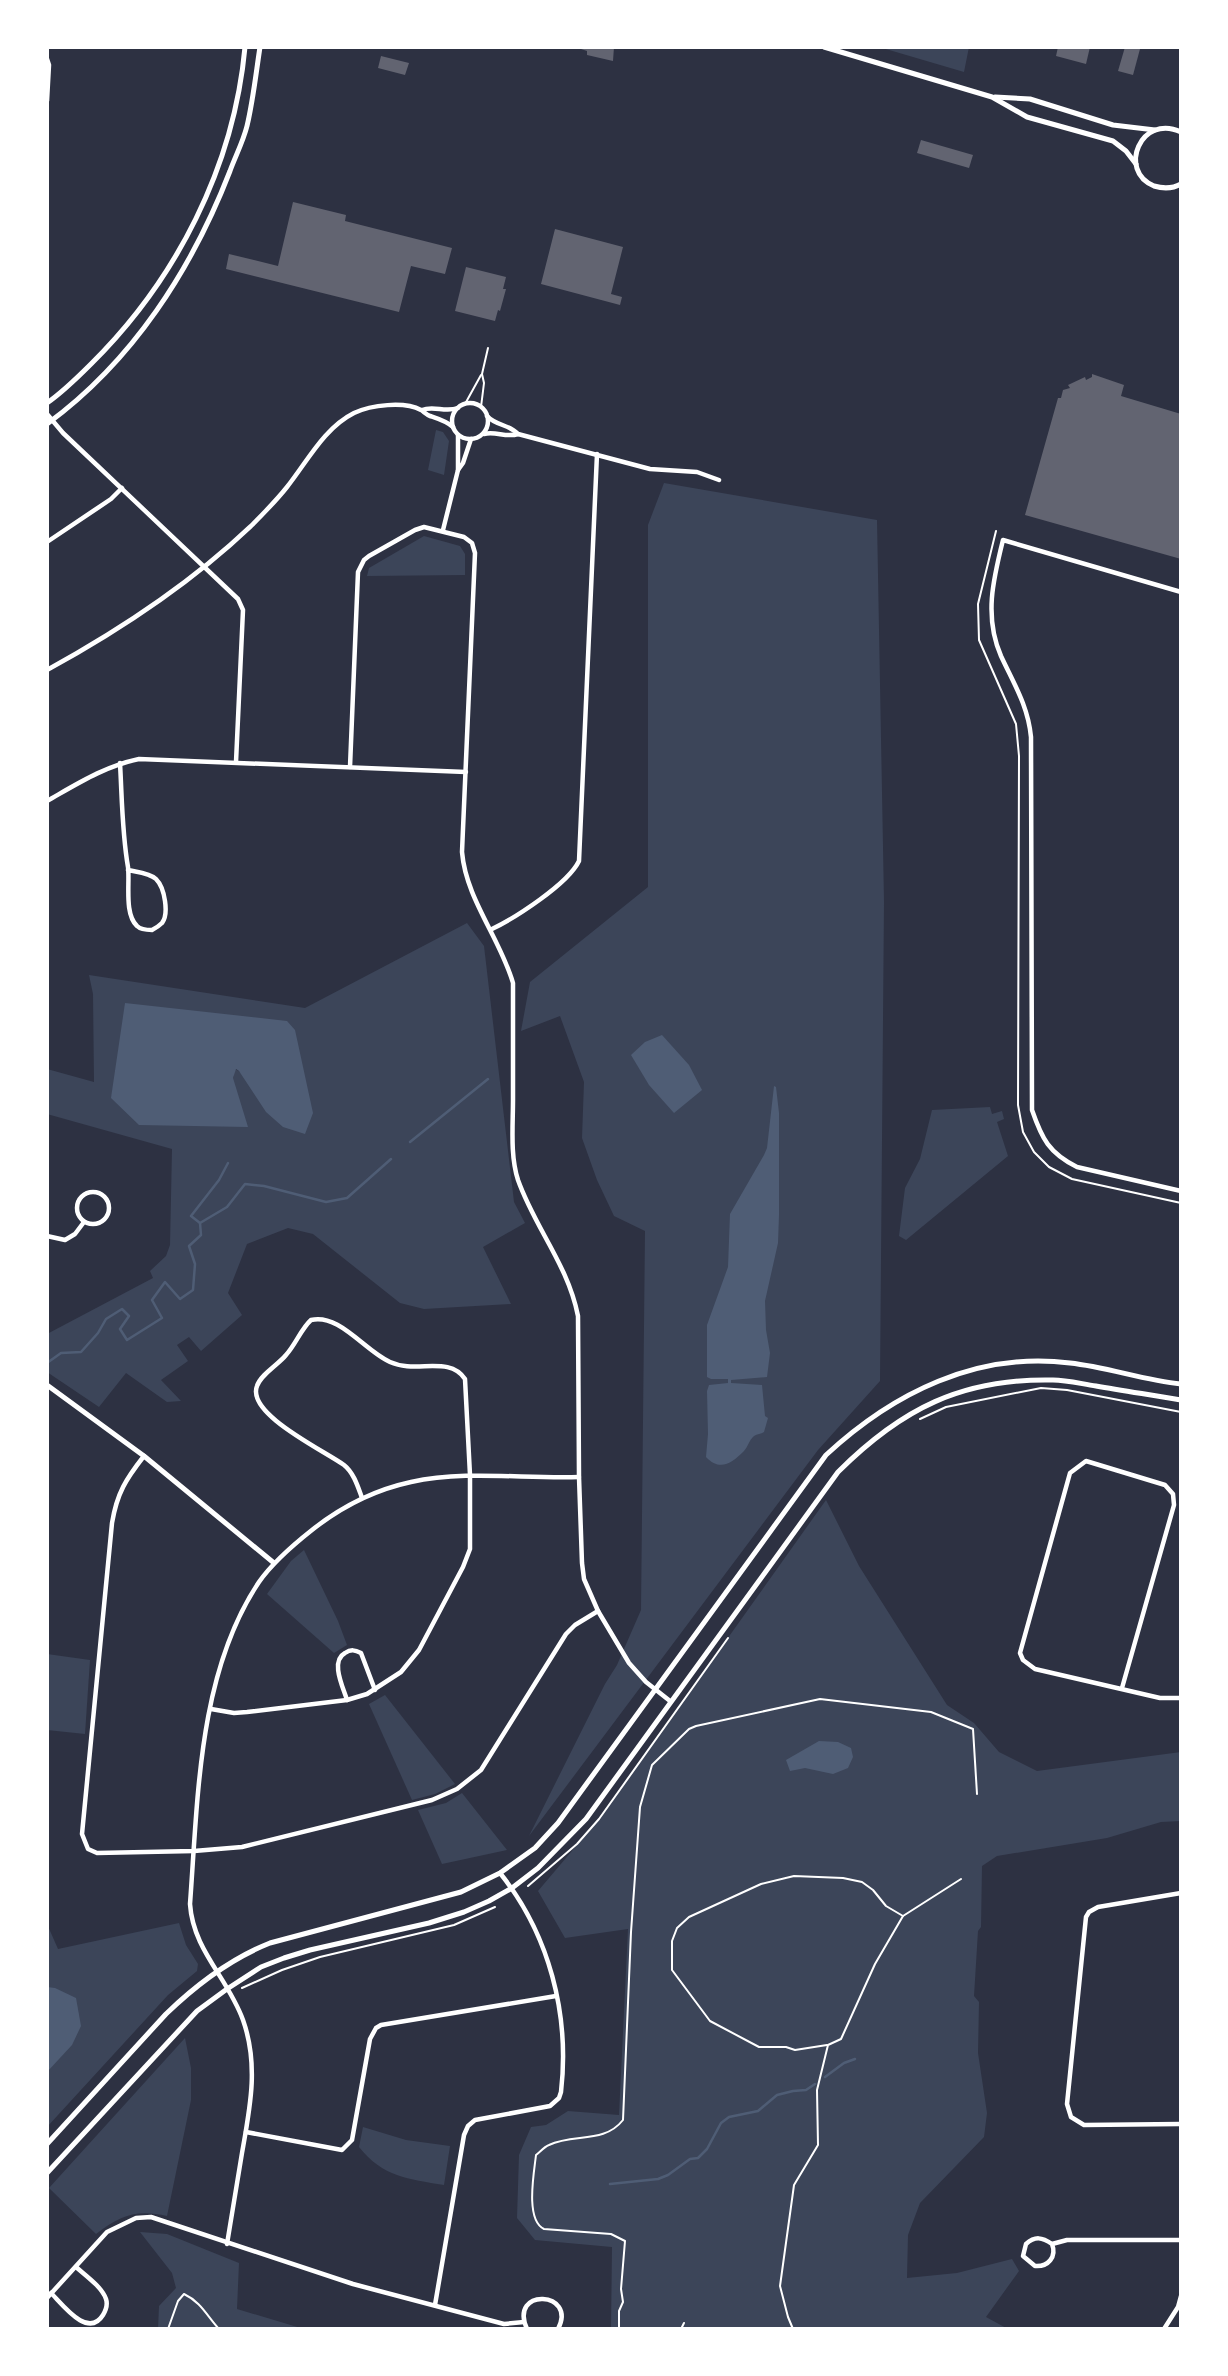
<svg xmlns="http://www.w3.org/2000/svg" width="1228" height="2376" font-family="'Varela Round',sans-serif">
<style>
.green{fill:#3c4559;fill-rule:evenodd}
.water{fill:#4f5d75}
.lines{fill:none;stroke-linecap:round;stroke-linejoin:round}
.stream{stroke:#4f5d75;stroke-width:2.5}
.building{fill:#626471}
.path{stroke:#fff;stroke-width:2}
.service{stroke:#fff;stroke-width:2}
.minor{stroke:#fff;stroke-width:4.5}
.tertiary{stroke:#fff;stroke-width:5}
.secondary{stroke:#fff;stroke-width:5}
</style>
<rect width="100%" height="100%" fill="#2d3142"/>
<g class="green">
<polygon points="879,47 969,47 964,72"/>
<polygon points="436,430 443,432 449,441 444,475 428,470"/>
<polygon points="664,483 877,520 884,901 880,1381 818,1450 529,1836 605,1684 617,1665 641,1610 645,1231 614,1216 597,1180 582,1138 584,1082 560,1016 521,1031 530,982 648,887 648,525"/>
<polygon points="424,536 460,546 465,554 465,575 367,576 369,568"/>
<path d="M 467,923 L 484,946 L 514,1202 L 525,1223 L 483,1247 L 511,1304 L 424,1309 L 400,1303 L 313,1234 L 288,1228 L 247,1244 L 228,1293 L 242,1315 L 201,1351 L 189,1337 L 177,1345 L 188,1361 L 161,1380 L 181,1401 L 167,1402 L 126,1373 L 99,1407 L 47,1372 L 47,1334 L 153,1278 L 150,1271 L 166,1256 L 170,1245 L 172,1149 L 47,1114 L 47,1069 L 94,1082 L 93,994 L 89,975 L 305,1008 ZM 125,1003 L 313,1113 L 235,1069 L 233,1078 Z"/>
<polygon points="990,1107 992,1114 1002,1111 1004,1119 997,1122 1008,1156 906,1240 899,1236 905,1188 920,1159 932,1110"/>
<polygon points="826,1500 859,1566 947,1705 974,1723 999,1752 1037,1771 1181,1752 1181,1821 1161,1822 1107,1838 997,1856 982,1866 981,1927 978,1931 974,1996 979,2002 978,2053 987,2113 984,2137 920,2203 908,2235 907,2278 957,2273 1012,2259 1019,2271 986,2317 1008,2329 611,2329 612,2247 535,2240 517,2218 519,2155 531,2127 546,2125 568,2111 619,2115 628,1929 565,1938 538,1891 599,1819"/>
<polygon points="304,1550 338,1621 347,1645 334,1653 267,1594 291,1561"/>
<polygon points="47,1654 90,1660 85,1734 47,1730"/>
<polygon points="385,1695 455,1784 435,1794 412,1800 369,1704"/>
<polygon points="462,1793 507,1850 442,1864 418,1810 446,1803"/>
<polygon points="179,1923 186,1945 198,1964 197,1971 168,1995 47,2127 47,1924 58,1949"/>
<path d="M 185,2038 L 191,2068 L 191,2100 L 167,2216 C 137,2209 120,2215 96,2234 L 49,2188 Z"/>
<path d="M 363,2127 L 406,2140 L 450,2146 L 444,2185 C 408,2179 383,2177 359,2147 Z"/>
<polygon points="140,2232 167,2234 239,2263 237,2309 304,2329 158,2329 159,2306 176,2288 172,2273"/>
</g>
<g class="water">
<polygon points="125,1003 287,1021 295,1030 313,1113 305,1134 283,1127 266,1112 239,1071 236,1069 233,1078 248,1127 139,1125 111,1098"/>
<polygon points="662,1035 689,1065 702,1090 674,1113 649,1085 631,1055 645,1042"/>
<path d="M 774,1086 L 776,1087 L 779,1113 L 779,1215 L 778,1243 L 765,1301 L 766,1330 L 770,1353 L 767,1377 L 731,1380 L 731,1383 L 762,1385 L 765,1416 L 768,1418 L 764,1432 C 761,1434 757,1434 754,1436 C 749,1440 748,1447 744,1451 C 732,1463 720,1472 706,1457 L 708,1434 L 707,1391 L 709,1385 L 728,1383 L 728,1379 L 711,1379 L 707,1377 L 707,1325 L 728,1267 L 730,1214 L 764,1155 L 767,1148 Z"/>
<polygon points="819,1741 838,1742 851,1748 853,1757 848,1768 833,1774 805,1768 790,1771 786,1760"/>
<polygon points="47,1987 55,1988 76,1998 81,2026 72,2045 47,2072"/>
</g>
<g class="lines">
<g class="stream">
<polyline points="410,1142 488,1079"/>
<polyline points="200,1223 227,1207 245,1184 264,1186 326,1202 347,1198 391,1159"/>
<polyline points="47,1363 61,1353 81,1352 98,1333 106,1319 122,1309 129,1316 120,1329 127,1340 162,1318 152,1300 165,1282 180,1299 193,1290 195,1264 189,1246 201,1235 200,1223 191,1216 219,1180 228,1163"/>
<polyline points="825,2077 844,2063 855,2059"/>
<polyline points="610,2184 658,2179 668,2175 690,2159 698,2158 707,2149 721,2123 729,2117 758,2111 777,2095 793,2091 806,2090 815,2084"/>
</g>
</g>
<g class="building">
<polygon points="581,47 614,47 613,61 587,55 587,51 581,49"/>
<polygon points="1058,47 1090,47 1086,64 1056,56"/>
<polygon points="1125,47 1140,49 1133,75 1118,71"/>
<polygon points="381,56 409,63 405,75 378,68"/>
<polygon points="921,140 973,155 969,168 917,153"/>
<polygon points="293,202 346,215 345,221 452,248 445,274 411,266 399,312 226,269 229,254 278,266"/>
<polygon points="555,229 623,247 611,294 622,297 620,305 541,284"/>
<polygon points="466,267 506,277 503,289 506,289 500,311 498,310 495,321 455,311"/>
<polygon points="1092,374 1124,385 1121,396 1181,414 1181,559 1025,515 1058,398 1061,398 1063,390 1070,388 1068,385 1085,377 1086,380 1092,377"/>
</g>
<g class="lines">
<g class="path">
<polyline points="996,531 978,604 979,640 1016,724 1019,756 1018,1105 1023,1132 1034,1152 1049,1167 1072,1179 1181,1203"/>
<polyline points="920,1419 946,1407 1041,1388 1067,1390 1181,1412"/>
<polyline points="528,1886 577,1844 599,1819 728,1638"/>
<polyline points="242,1988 282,1970 320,1957 454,1925 495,1907"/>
<polyline points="827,2045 795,2050 786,2047 759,2047 710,2021 672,1970 672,1941 677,1928 689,1917 761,1884 794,1876 843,1878 862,1882 873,1890 886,1906 903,1916"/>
<path d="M 168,2329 L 178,2301 L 184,2294 C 201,2302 207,2316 219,2329"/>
<path d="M 619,2329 L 619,2311 L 623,2302 L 621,2289 L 625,2241 L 611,2234 L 544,2229 C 525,2220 534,2173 536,2155 C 540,2152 544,2147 549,2145 C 574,2133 604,2144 623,2120 L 631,1932 L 640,1807 L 652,1765 L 689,1729 L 696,1726 L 820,1699 L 931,1712 L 973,1729 L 977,1794"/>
<polyline points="681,2329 684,2323"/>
<polyline points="793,2329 788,2317 780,2286 794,2185 818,2145 817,2090 828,2045 841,2039 875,1964 903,1916 961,1879"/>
</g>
<g class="service">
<polyline points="465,404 481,375"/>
<polyline points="481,407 484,383 482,374 488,348"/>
</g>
<g class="minor">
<polyline points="47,59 49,65 47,101"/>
<circle cx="470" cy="421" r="18"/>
<path d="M 422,410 C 434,405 445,413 458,408"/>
<polyline points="47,414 63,433 238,599 243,610 236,762"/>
<path d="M 487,416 C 496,426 509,424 518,434 L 650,469 L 697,472 L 719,480"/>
<path d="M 484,434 C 496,431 506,438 518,434"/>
<polyline points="458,470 463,463 471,439"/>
<polyline points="443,530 458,470 458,435"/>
<polyline points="47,542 111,499 122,488"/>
<path d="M 1181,592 L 1003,540 C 993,580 984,617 1001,656 C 1014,684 1028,706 1031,737 L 1032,1110 C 1042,1139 1049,1153 1077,1167 L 1181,1191"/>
<path d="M 47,670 C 120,630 190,584 251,526 C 263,514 276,501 287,487 C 307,462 324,428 354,413 C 371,405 404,401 421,410 C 424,412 427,415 430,416 C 439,419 446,421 453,427"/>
<path d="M 120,763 C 122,798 122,833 128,867 C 130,883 124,914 137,926 C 141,930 147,930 152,930 C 154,929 160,925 162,923 C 169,914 165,888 156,879 C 150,873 137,872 128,870"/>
<path d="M 350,767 L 358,572 L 364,560 L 369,556 L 415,530 L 424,527 L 464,537 L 472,543 L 475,553 L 462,852 C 466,899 500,938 513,983 C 513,1022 513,1061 513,1100 C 513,1126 510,1155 518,1180 C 535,1228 568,1265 578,1316 L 579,1477 L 582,1563 L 584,1579 L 598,1611 L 629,1663 L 646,1682 L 670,1701"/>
<path d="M 47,801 C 77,784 105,766 139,759 L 466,772"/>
<path d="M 492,929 C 515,918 568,884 579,861 L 597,454"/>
<circle cx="93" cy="1208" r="16"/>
<polyline points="47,1236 65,1240 75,1234 84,1222"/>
<path d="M 144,1456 C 126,1479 117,1493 112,1523 L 82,1834 L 88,1849 L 97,1853 L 194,1851 L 242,1847 L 432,1800 L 457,1789 L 481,1770 L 566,1634 L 575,1625 L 598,1611"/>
<polyline points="1122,1688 1174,1505 1173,1494 1165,1485 1086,1461 1070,1473 1020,1653 1023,1660 1035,1669 1160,1698 1181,1698"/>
<path d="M 347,1700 C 343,1687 330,1661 345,1653 C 351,1649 355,1650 361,1653 L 375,1690"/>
<path d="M 211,1709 L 234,1713 L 247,1712 L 347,1700 L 367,1694 L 401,1672 L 419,1650 L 463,1567 L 470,1549 L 470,1475 L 465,1379 C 449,1355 416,1374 390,1362 C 365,1351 339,1313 311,1320 C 301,1329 296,1344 286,1355 C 278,1365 261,1374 257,1386 C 246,1414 325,1451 344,1465 C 354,1473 358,1487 362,1498"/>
<polyline points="1181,1893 1098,1907 1089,1912 1086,1917 1067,2104 1071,2117 1084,2125 1181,2124"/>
<polyline points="246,2132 342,2150 352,2140 370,2039 376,2028 381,2025 556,1996"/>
<path d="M 227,2244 C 232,2214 237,2184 242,2153 C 250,2108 259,2065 243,2020 C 228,1978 193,1950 190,1904 C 198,1798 198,1673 259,1582 C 273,1562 293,1545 312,1530 C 341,1507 374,1490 411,1482 C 466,1470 523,1479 579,1477"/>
<path d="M 1052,2244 C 1057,2257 1048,2267 1035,2266 L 1023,2256 L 1026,2244 C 1035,2236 1042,2237 1052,2244 L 1067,2240 L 1181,2240"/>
<path d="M 51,2293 C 63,2305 88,2339 103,2315 C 106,2310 108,2305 106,2299 C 102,2287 85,2275 76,2267"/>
<polyline points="47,2298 107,2232 136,2218 151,2217 353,2284 504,2324 524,2322"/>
<path d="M 435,2305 L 464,2135 L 468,2126 L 475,2120 L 550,2106 L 559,2098 L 561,2092 C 570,2014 549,1934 500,1873"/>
<path d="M 527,2329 C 508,2287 578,2291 558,2329"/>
<polyline points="1164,2329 1178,2307 1181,2296"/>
</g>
<polyline class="tertiary" points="47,1385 144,1456 274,1563"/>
<g class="secondary">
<polyline points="824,47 992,97 1027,117 1113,141 1126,151 1136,164"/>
<polyline points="995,97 1030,99 1113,125 1155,130"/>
<path d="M 1181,132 C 1141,113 1117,171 1154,186 C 1164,189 1172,189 1181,184"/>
<path d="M 47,403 C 63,392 77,378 91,364 C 176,280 234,167 245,47"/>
<path d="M 47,424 C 133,361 192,269 230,171 C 235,157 243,142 247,126 C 253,101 256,73 260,47"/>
<path d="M 47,2144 L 166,2014 C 197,1984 230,1959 270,1943 L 461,1892 L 500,1873 L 535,1848 L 558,1823 L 826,1455 C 893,1393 977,1351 1070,1363 C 1107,1367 1143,1380 1181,1384"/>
<path d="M 47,2173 L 197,2011 L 227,1989 L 261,1967 L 284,1958 L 310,1950 L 429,1923 L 464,1912 L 489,1901 L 512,1888 L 538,1868 L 586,1819 L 838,1472 C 901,1409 962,1378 1053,1380 C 1067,1380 1082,1384 1096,1386 C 1124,1391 1152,1395 1181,1400"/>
</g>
</g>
<rect width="1228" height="2376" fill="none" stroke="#ffffff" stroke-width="98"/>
</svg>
